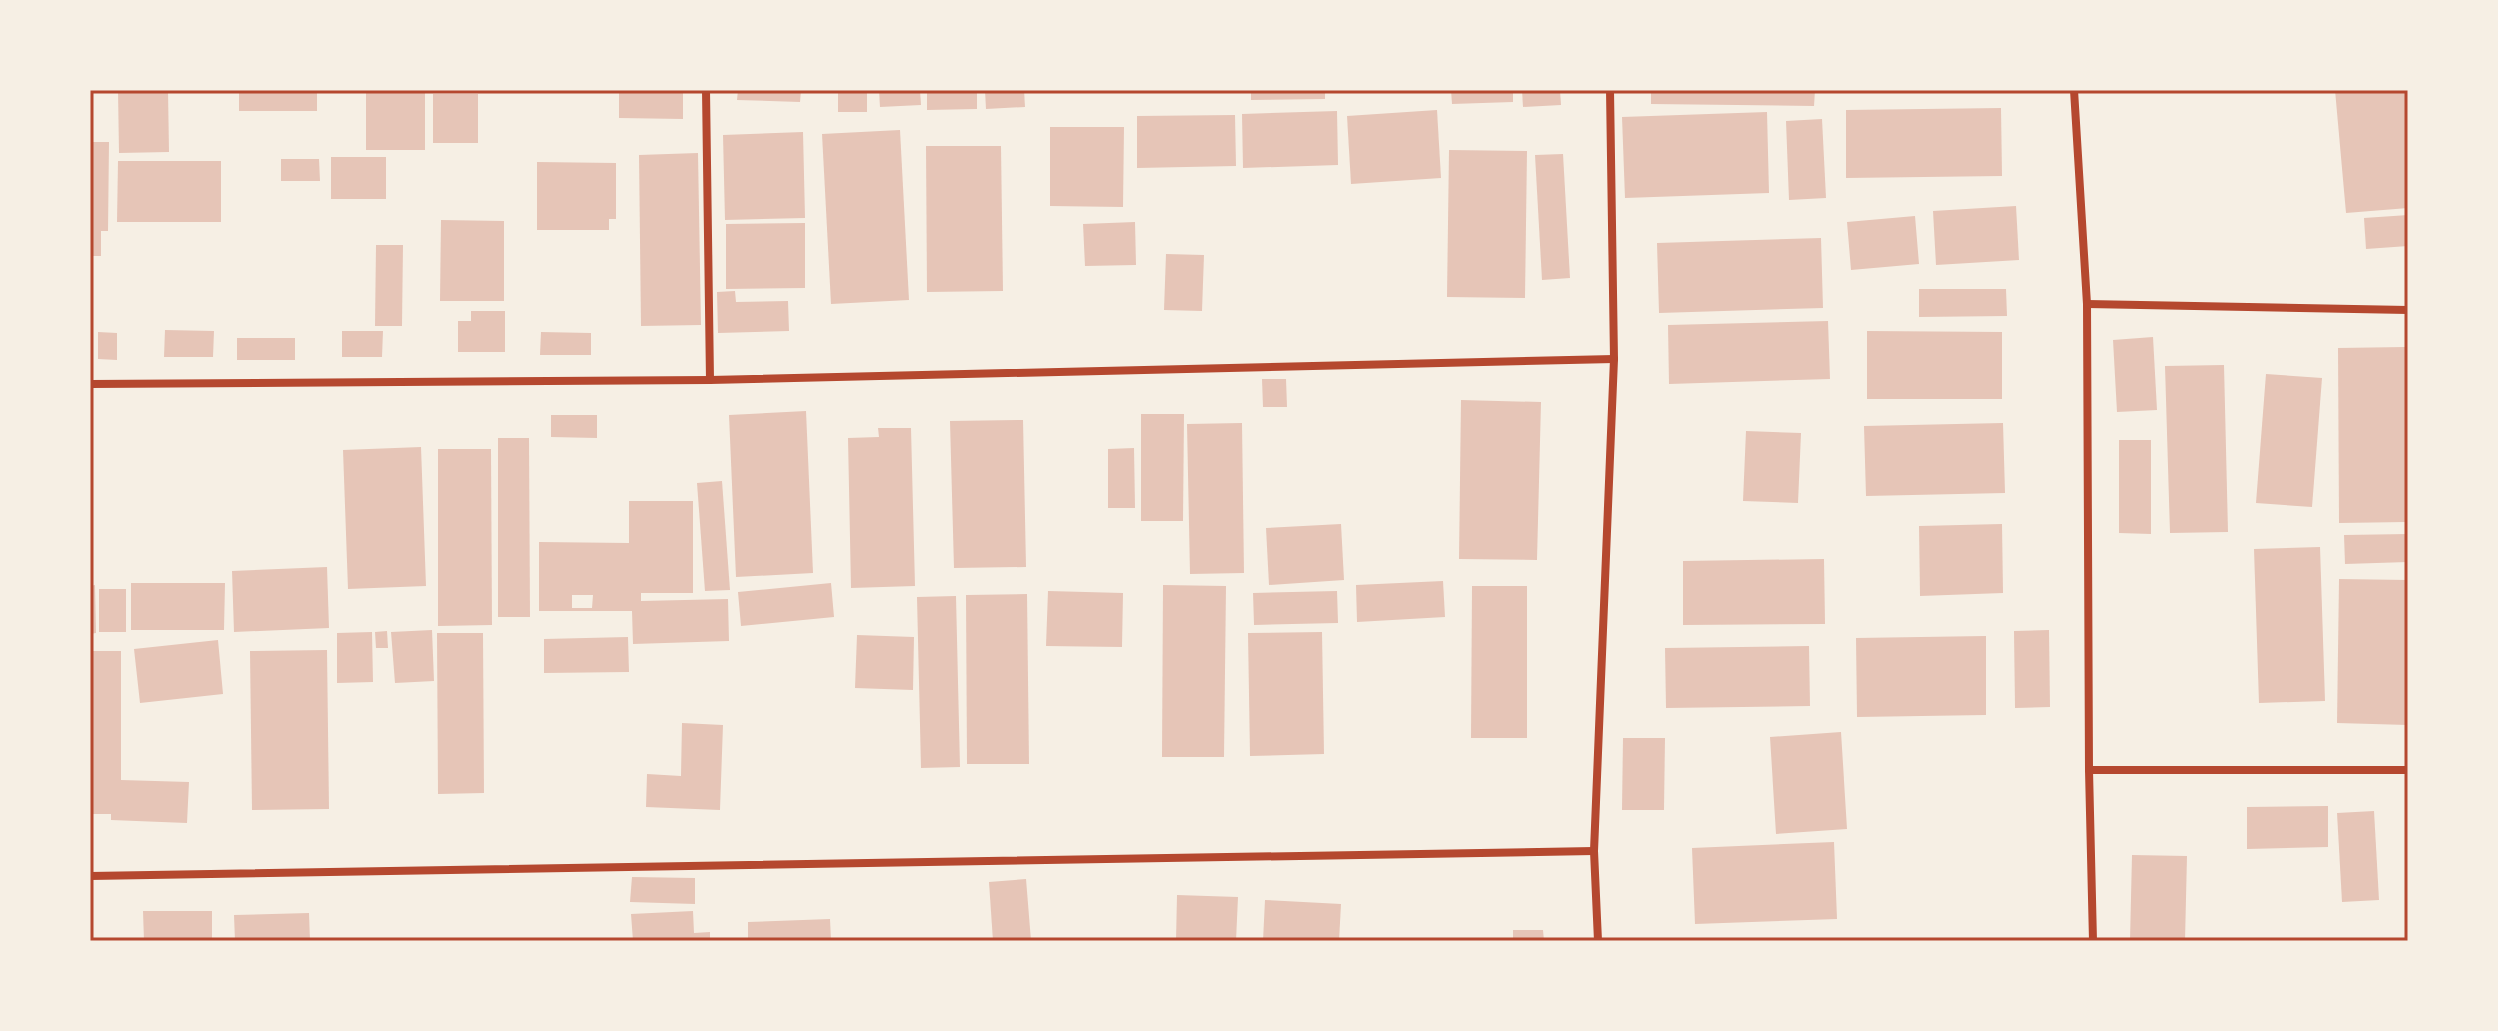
<svg xmlns="http://www.w3.org/2000/svg" width="2498" height="1031" font-family="Lora,serif">
<style>
.building{fill:#e6c5b7;fill-rule:evenodd}
.lines{fill:none;stroke-linecap:round;stroke-linejoin:round}
.minor{stroke:#b5482f;stroke-width:8}
.neatline{fill:none;stroke:#b5482f;stroke-width:3}
</style>
<rect width="100%" height="100%" fill="#f6efe4"/>
<g class="building">
<polygon points="118,90 168,90 169,152 119,153"/>
<rect x="239" y="90" width="78" height="21"/>
<polygon points="619,90 683,90 683,119 619,118"/>
<polygon points="738,90 801,90 800,102 737,100"/>
<rect x="838" y="90" width="29" height="22"/>
<polygon points="879,90 920,90 921,105 880,107"/>
<polygon points="927,90 977,90 977,109 927,110"/>
<polygon points="985,90 1024,90 1025,107 986,109"/>
<polygon points="1251,90 1325,90 1325,99 1251,100"/>
<polygon points="1451,90 1513,90 1513,102 1452,104"/>
<polygon points="1522,90 1560,90 1561,105 1523,107"/>
<polygon points="1651,90 1815,90 1814,106 1651,104"/>
<polygon points="2335,90 2408,90 2408,208 2346,213"/>
<polygon points="366,92 425,93 425,150 366,150"/>
<rect x="433" y="94" width="45" height="49"/>
<polygon points="2001,108 2002,176 1846,178 1846,110"/>
<polygon points="1437,110 1441,178 1351,184 1347,116"/>
<polygon points="1337,111 1338,165 1243,168 1242,114"/>
<polygon points="1767,112 1769,193 1625,198 1622,117"/>
<polygon points="1235,115 1236,166 1137,168 1137,116"/>
<polygon points="1822,119 1826,198 1789,200 1786,121"/>
<polygon points="1050,127 1124,127 1123,207 1050,206"/>
<polygon points="900,130 909,300 831,304 822,134"/>
<polygon points="803,132 805,218 725,220 723,135"/>
<polygon points="90,142 109,142 108,231 101,231 101,256 90,256"/>
<polygon points="926,146 1001,146 1003,291 927,292"/>
<polygon points="1449,150 1527,151 1525,298 1447,297"/>
<polygon points="698,153 701,325 641,326 639,155"/>
<polygon points="1563,154 1570,278 1542,280 1535,155"/>
<rect x="331" y="157" width="55" height="42"/>
<polygon points="281,159 319,159 320,181 281,181"/>
<polygon points="118,161 221,161 221,222 117,222"/>
<polygon points="537,162 616,163 616,219 609,219 609,230 537,230"/>
<polygon points="2016,206 2019,260 1936,265 1933,211"/>
<polygon points="2408,215 2408,246 2366,249 2364,218"/>
<polygon points="1915,216 1919,264 1851,270 1847,222"/>
<polygon points="441,220 504,221 504,301 440,301"/>
<polygon points="1135,222 1136,265 1085,266 1083,224"/>
<polygon points="805,223 805,288 726,289 726,224"/>
<polygon points="1821,238 1823,308 1659,313 1657,243"/>
<polygon points="376,245 403,245 402,326 375,326"/>
<polygon points="1166,254 1204,255 1202,311 1164,310"/>
<polygon points="1919,289 2006,289 2007,316 1919,317"/>
<polygon points="735,291 736,302 788,301 789,331 718,333 717,292"/>
<polygon points="471,311 505,311 505,352 458,352 458,321 471,321"/>
<polygon points="1828,321 1830,379 1669,384 1668,325"/>
<polygon points="165,330 214,331 213,357 164,357"/>
<polygon points="342,331 383,331 382,357 342,357"/>
<polygon points="1867,331 2002,332 2002,399 1867,399"/>
<polygon points="98,332 117,333 117,360 98,359"/>
<polygon points="541,332 591,333 591,355 540,355"/>
<polygon points="2153,337 2157,410 2117,412 2113,340"/>
<rect x="237" y="338" width="58" height="22"/>
<polygon points="2405,347 2406,522 2339,523 2338,348"/>
<polygon points="2224,365 2228,532 2170,533 2165,366"/>
<polygon points="2266,374 2322,378 2312,507 2256,503"/>
<polygon points="1262,379 1286,379 1287,407 1263,407"/>
<polygon points="1461,400 1541,402 1537,560 1459,559"/>
<polygon points="806,411 813,573 736,577 729,415"/>
<polygon points="1141,414 1184,414 1183,521 1141,521"/>
<polygon points="551,415 597,415 597,438 551,437"/>
<polygon points="1023,420 1026,567 954,568 950,421"/>
<polygon points="1242,423 1244,573 1190,574 1187,424"/>
<polygon points="2003,423 2005,493 1866,496 1864,426"/>
<polygon points="878,428 911,428 915,586 851,588 848,438 879,437"/>
<polygon points="1746,431 1801,433 1798,503 1743,501"/>
<polygon points="498,438 529,438 530,617 498,617"/>
<polygon points="2119,440 2151,440 2151,534 2119,533"/>
<polygon points="421,447 426,586 348,589 343,450"/>
<polygon points="1134,448 1135,508 1108,508 1108,449"/>
<polygon points="438,449 491,449 492,625 438,626"/>
<polygon points="722,481 730,590 705,591 697,483"/>
<path d="M 629,501 L 693,501 L 693,593 L 641,593 L 641,601 L 728,599 L 729,641 L 633,644 L 632,611 L 539,611 L 539,542 L 629,543 ZM 572,595 L 593,595 L 592,608 L 572,608 Z"/>
<polygon points="1341,524 1344,580 1269,585 1266,528"/>
<polygon points="2002,524 2003,593 1920,596 1919,526"/>
<polygon points="2408,534 2408,562 2345,564 2344,535"/>
<polygon points="2320,547 2325,701 2259,703 2254,549"/>
<polygon points="1824,559 1825,624 1683,625 1683,561"/>
<polygon points="327,567 329,628 234,632 232,571"/>
<polygon points="2339,579 2408,580 2408,725 2337,723"/>
<polygon points="1443,581 1445,617 1357,622 1356,585"/>
<polygon points="131,583 225,583 224,630 131,630"/>
<polygon points="831,583 834,617 741,626 738,592"/>
<polygon points="95,585 96,633 90,634 90,586"/>
<polygon points="1163,585 1226,586 1224,757 1162,757"/>
<polygon points="1472,586 1527,586 1527,738 1471,738"/>
<rect x="99" y="589" width="27" height="43"/>
<polygon points="1048,591 1123,593 1122,647 1046,646"/>
<polygon points="1337,591 1338,623 1254,625 1253,593"/>
<polygon points="1027,594 1029,764 967,764 966,595"/>
<polygon points="956,596 960,767 921,768 917,597"/>
<polygon points="432,630 434,681 395,683 391,632"/>
<polygon points="2049,630 2050,707 2015,708 2014,631"/>
<polygon points="387,631 388,648 376,648 375,632"/>
<polygon points="372,632 373,682 337,683 337,633"/>
<polygon points="1322,632 1324,754 1250,756 1248,633"/>
<polygon points="437,633 483,633 484,793 438,794"/>
<polygon points="857,635 914,637 913,690 855,688"/>
<polygon points="1986,636 1986,715 1857,717 1856,638"/>
<polygon points="628,637 629,672 544,673 544,639"/>
<polygon points="218,640 223,694 140,703 134,649"/>
<polygon points="1809,646 1810,706 1666,708 1665,648"/>
<polygon points="327,650 329,809 252,810 250,651"/>
<polygon points="90,651 121,651 121,780 189,782 187,823 111,820 111,814 90,814"/>
<polygon points="682,723 723,725 720,810 646,807 647,774 681,776"/>
<polygon points="1841,732 1847,829 1776,834 1770,737"/>
<polygon points="1623,738 1665,738 1664,810 1622,810"/>
<polygon points="2328,806 2328,847 2247,849 2247,807"/>
<polygon points="2374,811 2379,900 2342,902 2337,813"/>
<polygon points="1834,842 1837,919 1695,924 1692,848"/>
<polygon points="2132,855 2187,856 2185,941 2130,941"/>
<polygon points="632,877 695,878 695,904 630,902"/>
<polygon points="1026,879 1031,941 993,941 989,882"/>
<polygon points="1177,895 1238,897 1236,941 1176,941"/>
<polygon points="1265,900 1341,904 1339,941 1263,941"/>
<polygon points="143,911 212,911 212,941 144,941"/>
<polygon points="693,911 694,933 710,932 710,941 633,941 631,914"/>
<polygon points="309,913 310,941 235,941 234,915"/>
<polygon points="830,919 831,941 748,941 748,922"/>
<polygon points="1513,930 1543,930 1544,941 1513,941"/>
</g>
<g class="lines">
<g class="minor">
<polyline points="706,90 710,380"/>
<polyline points="2074,90 2087,304 2089,770 2093,941"/>
<polyline points="2087,304 2408,310"/>
<polyline points="90,384 710,380 1614,359"/>
<polyline points="2089,770 2408,770"/>
<polyline points="90,876 1594,851"/>
<polyline points="1598,941 1594,851 1614,359 1610,90"/>
</g>
</g>
<rect width="2498" height="1031" fill="none" stroke="#f6efe4" stroke-width="184"/>
<rect x="92" y="92" width="2314" height="847" class="neatline"/>
</svg>
